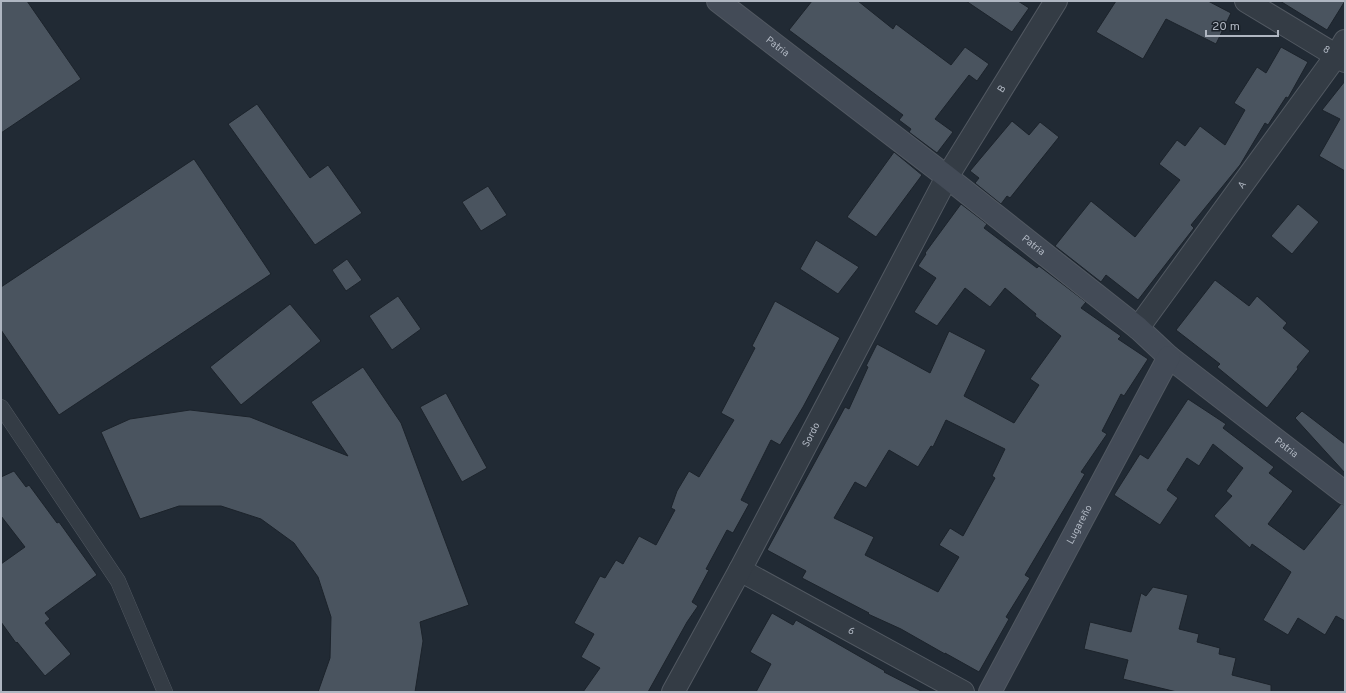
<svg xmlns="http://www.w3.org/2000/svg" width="1346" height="693" font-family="Overpass,sans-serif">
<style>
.building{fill:#4a545f;stroke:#1c232b;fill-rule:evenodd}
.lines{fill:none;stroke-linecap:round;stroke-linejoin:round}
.lane-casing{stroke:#525962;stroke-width:16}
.street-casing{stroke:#525962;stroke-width:24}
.secondary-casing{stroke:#525962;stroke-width:24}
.lane{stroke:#343c45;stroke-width:15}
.street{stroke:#343c45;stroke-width:22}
.secondary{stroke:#434b57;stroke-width:22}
.labels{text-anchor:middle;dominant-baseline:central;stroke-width:3;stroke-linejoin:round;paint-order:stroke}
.street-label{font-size:10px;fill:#afb6c1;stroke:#1a2129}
</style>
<rect width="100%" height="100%" fill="#212a34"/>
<g class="building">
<polygon points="1,1 27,1 81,79 1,133"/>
<polygon points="812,1 858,1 893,29 896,24 951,65 965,47 989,64 977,81 969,75 935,119 953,132 937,153 909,132 911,129 899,120 903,115 789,30"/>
<polygon points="966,1 1018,1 1029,8 1012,32"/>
<polygon points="1116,1 1208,1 1231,13 1216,44 1166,19 1143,59 1096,32"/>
<polygon points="1280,1 1345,1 1327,30"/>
<polygon points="1281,47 1308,62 1288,98 1286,97 1268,125 1265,123 1240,165 1191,225 1194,228 1138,300 1106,275 1101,282 1055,246 1091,201 1135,237 1180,180 1159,164 1177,140 1185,146 1200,126 1225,145 1245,110 1234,103 1257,67 1266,73"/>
<polygon points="1345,81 1345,171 1319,156 1340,119 1322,110"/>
<polygon points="257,104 310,178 328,165 362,213 315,245 228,124"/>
<polygon points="1012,121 1029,135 1040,122 1059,137 1010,198 1007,196 1001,204 975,183 979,178 970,171"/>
<polygon points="894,152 922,175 876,237 847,217"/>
<polygon points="194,159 271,274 59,415 1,330 1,287"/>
<polygon points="488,186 507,215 481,231 462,202"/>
<path d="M 961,204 L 987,224 L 984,228 L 1037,268 L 1039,266 L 1086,302 L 1081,308 L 1121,336 L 1118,339 L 1148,359 L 1124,396 L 1121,394 L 1102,431 L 1107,434 L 1081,472 L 1085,474 L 1025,575 L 1030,578 L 1006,617 L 1009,619 L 979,672 L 945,653 L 945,654 L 901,629 L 868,614 L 869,613 L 802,578 L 806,571 L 767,550 L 845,407 L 849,409 L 868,367 L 866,366 L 877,344 L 930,373 L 949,331 L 986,350 L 964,396 L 1014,423 L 1039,385 L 1030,379 L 1061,336 L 1035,316 L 1036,314 L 1005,288 L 990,307 L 965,288 L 937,326 L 914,312 L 936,278 L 918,266 L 926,254 L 925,253 ZM 946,420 L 1005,449 L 992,476 L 995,478 L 963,536 L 950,528 L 939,545 L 959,557 L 938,592 L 865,555 L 874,537 L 834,518 L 855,482 L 866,488 L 889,450 L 918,467 L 931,446 L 933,447 Z"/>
<polygon points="1298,204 1319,222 1292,254 1271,236"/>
<polygon points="816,240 859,267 838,294 800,269"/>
<polygon points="347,259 362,280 346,291 332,270"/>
<polygon points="1215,280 1249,306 1257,296 1287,323 1283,328 1310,351 1297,367 1298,369 1267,408 1217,367 1220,364 1176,330"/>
<polygon points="398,296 421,329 392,350 369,316"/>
<polygon points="775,301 840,338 803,407 780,445 771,440 741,500 749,504 733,533 727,530 706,569 709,570 692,602 698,606 687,622 648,692 583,692 600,668 581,657 594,634 574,623 600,576 605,578 616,560 623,564 639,536 656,545 675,510 671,508 677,491 689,471 699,477 734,420 721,413 755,348 752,346"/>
<polygon points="290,304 321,341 241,405 210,367"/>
<polygon points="363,367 401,423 469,605 420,622 423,641 415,692 318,692 330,658 331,617 318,577 294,543 261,519 221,506 179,506 140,519 101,432 130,419 190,410 250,417 348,456 311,402"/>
<polygon points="446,393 487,468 462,482 420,407"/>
<polygon points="1188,399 1226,424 1223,428 1274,467 1269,473 1293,491 1268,524 1304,550 1341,504 1345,505 1345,621 1336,616 1325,635 1298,618 1288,635 1263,620 1291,572 1252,544 1250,548 1214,516 1232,496 1226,491 1243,468 1213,444 1199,466 1187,458 1167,490 1178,498 1160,525 1114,495 1140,454 1148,459"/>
<polygon points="1302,411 1345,444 1345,473 1295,418"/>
<polygon points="14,471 26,487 29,485 57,523 59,522 97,575 45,613 50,619 45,623 71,654 45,676 17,642 16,643 1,622 1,564 25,547 1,516 1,477"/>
<polygon points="1153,587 1188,595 1179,629 1199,634 1197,642 1220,648 1219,654 1236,658 1232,675 1271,685 1271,692 1177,692 1123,679 1128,660 1084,649 1090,622 1131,632 1141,593 1146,596"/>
<polygon points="772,613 793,625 796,620 885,671 884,672 923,692 756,692 771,664 750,652"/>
</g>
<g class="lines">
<defs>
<polyline id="lane" points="1,407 118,581 165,692"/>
<g id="street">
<path id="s1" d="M 1246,1 L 1345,61"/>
<path id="s2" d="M 1138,328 L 1336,56 L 1345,41"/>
<path id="s3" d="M 740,570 L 963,692"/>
<path id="s4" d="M 673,692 L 740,570 L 947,177 L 1056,1"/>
</g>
<g id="secondary">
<path id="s5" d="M 718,1 L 947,177 L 1138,328 L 1169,357 L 1345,493"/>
<path id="s6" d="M 990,692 L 1169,357"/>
</g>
</defs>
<use href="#lane" class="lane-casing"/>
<use href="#street" class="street-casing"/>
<use href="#secondary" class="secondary-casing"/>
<use href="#lane" class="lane"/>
<use href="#street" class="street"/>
<use href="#secondary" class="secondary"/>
</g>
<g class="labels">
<g class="street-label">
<text stroke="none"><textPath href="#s5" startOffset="75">Patria</textPath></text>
<text stroke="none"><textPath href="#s1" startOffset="94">8</textPath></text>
<text stroke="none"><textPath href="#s4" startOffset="687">B</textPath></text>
<text stroke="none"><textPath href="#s2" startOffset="177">A</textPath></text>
<text stroke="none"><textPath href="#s5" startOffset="399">Patria</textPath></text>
<text stroke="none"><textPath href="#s4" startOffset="292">Sordo</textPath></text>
<text stroke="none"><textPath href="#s5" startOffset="723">Patria</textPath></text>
<text stroke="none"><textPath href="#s6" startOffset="190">Lugareño</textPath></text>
<text stroke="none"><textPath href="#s3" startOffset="127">6</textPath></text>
</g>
</g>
<rect width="1346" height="693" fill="none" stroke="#afb6c1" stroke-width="4"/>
<path d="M1206 30v6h72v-6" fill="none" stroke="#afb6c1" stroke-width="2"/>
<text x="1212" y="30" font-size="12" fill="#afb6c1" stroke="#1a2129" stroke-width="3" paint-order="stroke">20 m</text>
</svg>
